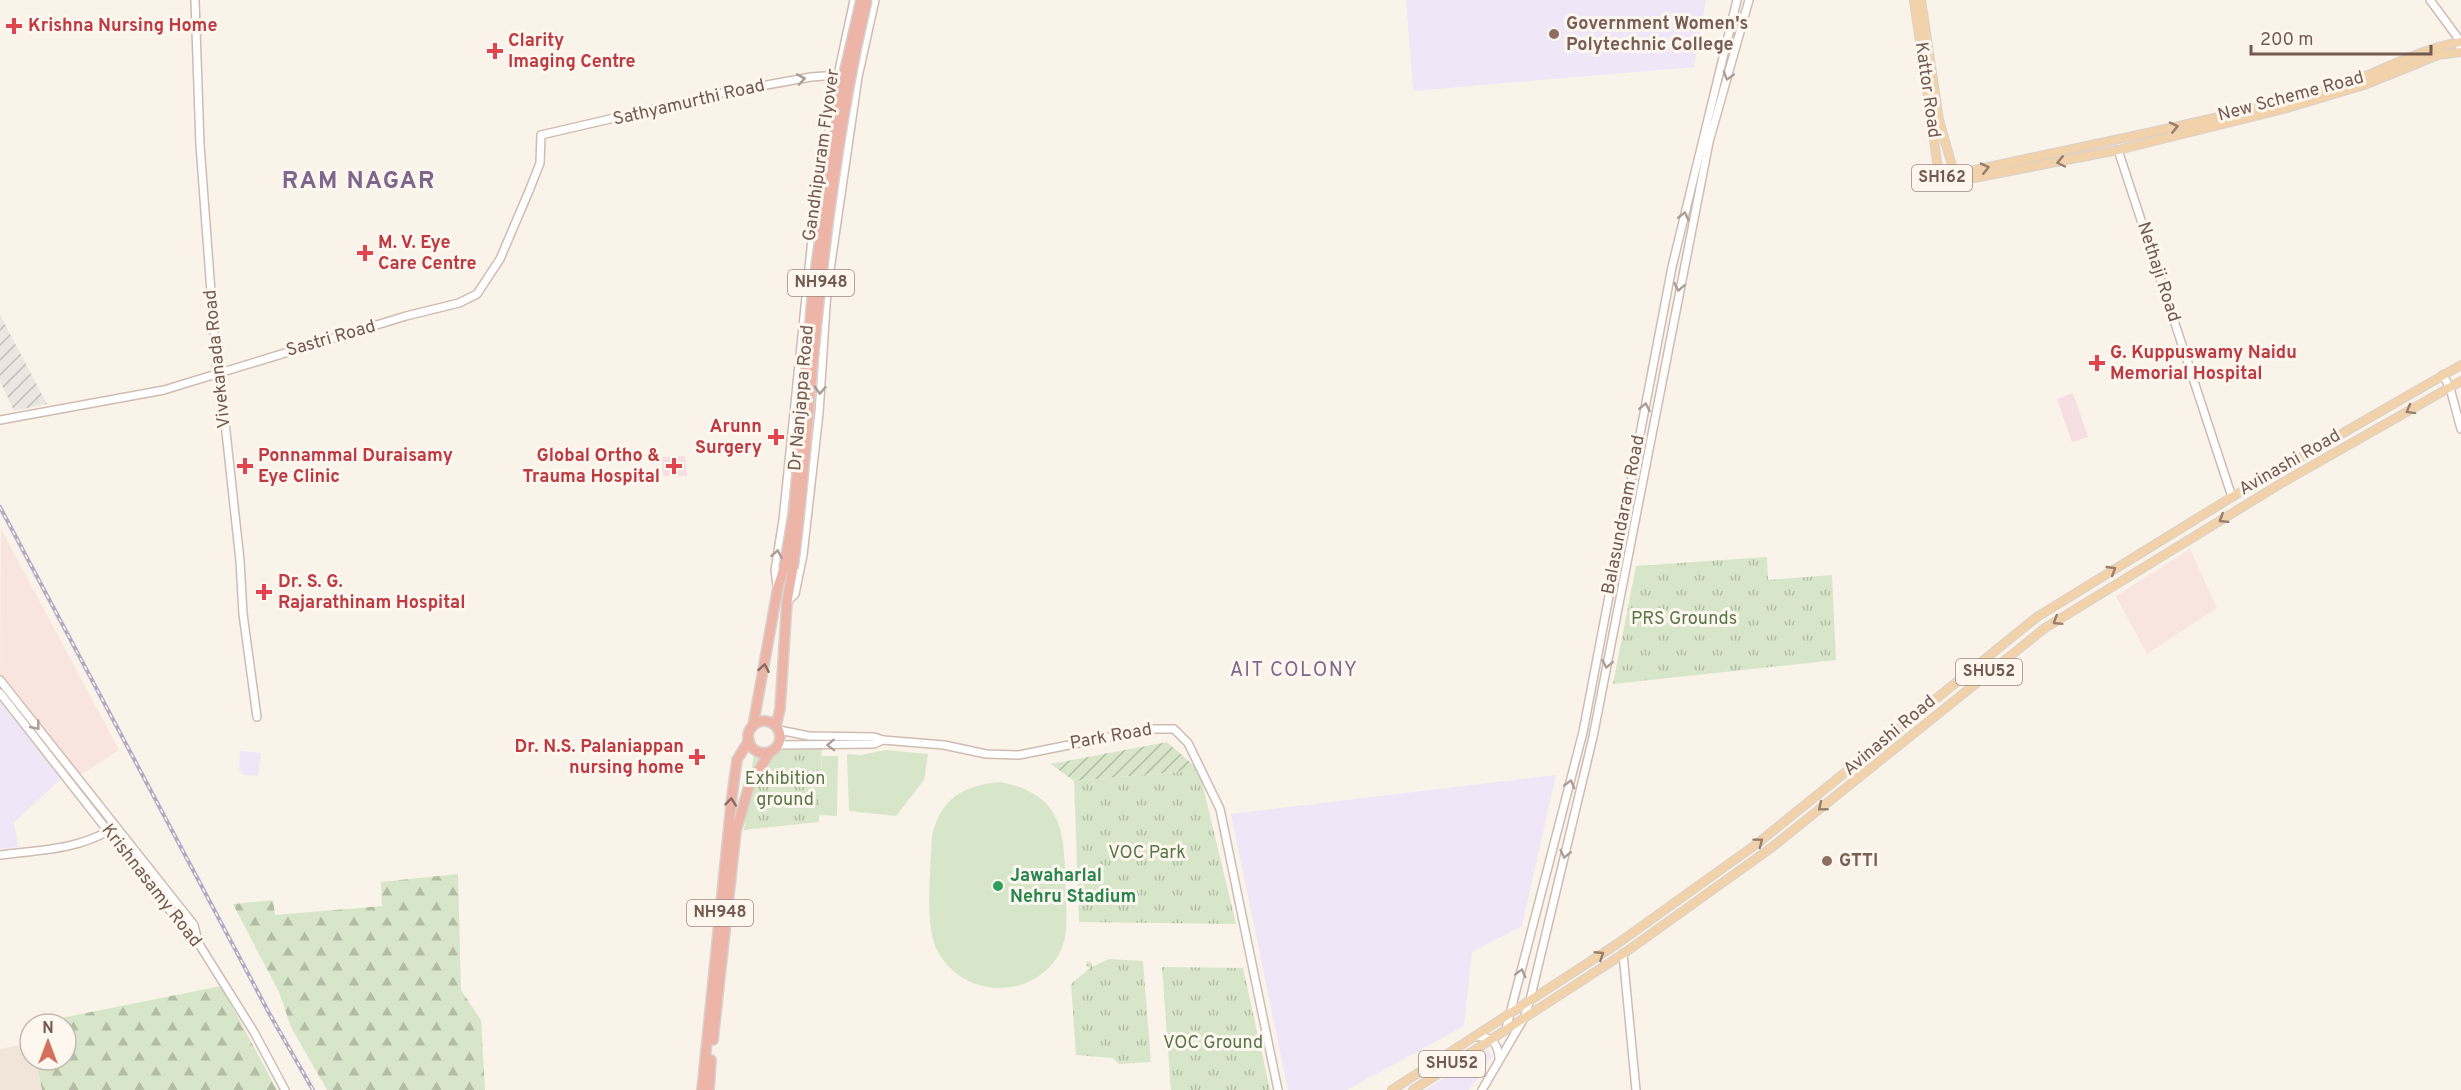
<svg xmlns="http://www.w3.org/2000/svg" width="2461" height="1090" font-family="Overpass,sans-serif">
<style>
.residential{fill:#f1e4d9}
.commercial{fill:#f9e5df}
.industrial{fill:url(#industrial-furrows)}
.education{fill:#efe6f7}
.medical{fill:#f7dee2}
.grass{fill:url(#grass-tufts)}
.forest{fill:url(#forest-firs)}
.garden{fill:url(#garden-furrows)}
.pitch{fill:#d7e6c9}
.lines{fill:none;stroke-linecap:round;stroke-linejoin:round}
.secondary-casing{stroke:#cfbcb1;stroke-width:10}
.primary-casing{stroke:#d8d1ce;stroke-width:10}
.highway-casing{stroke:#d8d1ce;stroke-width:12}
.secondary{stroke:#fff;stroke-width:7}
.primary{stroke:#f1d2aa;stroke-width:8}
.highway{stroke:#edb5a8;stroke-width:9}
.rail-casing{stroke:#b5a8c3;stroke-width:4}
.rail{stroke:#fdf7ef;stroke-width:1.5;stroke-dasharray:4.5;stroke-linecap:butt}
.highway-bridge-casing{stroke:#d8d1ce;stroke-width:12;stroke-linecap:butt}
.highway-bridge{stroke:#edb5a8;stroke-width:9}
.oneway{stroke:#aa9c96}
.oneway2{stroke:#987e6b}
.oneway3{stroke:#8b6c62}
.health-dot{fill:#e0444e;stroke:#fdf7ef;stroke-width:2}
.education-dot{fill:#8d6e63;stroke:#fdf7ef;stroke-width:2}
.leisure-dot{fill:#2e9e5b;stroke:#fdf7ef;stroke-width:2}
.labels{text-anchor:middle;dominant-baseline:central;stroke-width:6;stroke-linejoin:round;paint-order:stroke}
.shield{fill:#fdf7ef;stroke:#9c8980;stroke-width:1.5}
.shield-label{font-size:16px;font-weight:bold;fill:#725a50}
.education-label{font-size:18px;font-weight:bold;fill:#785e54;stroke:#fdf7ef;text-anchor:start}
.health-label{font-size:18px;font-weight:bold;fill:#be3a42;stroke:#fdf7ef;text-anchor:start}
.street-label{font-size:18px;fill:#725a50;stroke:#fdf7ef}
.park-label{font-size:18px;fill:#597649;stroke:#fdf7ef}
.leisure-label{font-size:18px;font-weight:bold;fill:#27864d;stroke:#fdf7ef;text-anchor:start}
.neighbourhood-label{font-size:20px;letter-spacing:1.5px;fill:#7e678d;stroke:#fdf7ef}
.district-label{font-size:24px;font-weight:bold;letter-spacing:1.5px;fill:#7e678d;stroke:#fdf7ef}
</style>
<defs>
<pattern id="industrial-furrows" width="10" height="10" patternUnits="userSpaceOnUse" patternTransform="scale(1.5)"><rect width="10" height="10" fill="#ece6e2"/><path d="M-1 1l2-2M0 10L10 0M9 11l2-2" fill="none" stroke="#c4bdba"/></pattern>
<pattern id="grass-tufts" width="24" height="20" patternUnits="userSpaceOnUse" patternTransform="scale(1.5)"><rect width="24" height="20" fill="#d7e6c9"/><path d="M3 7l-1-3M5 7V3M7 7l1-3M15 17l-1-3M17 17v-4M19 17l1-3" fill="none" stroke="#b3bda6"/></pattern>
<pattern id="forest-firs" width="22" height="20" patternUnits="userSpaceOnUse" patternTransform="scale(1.5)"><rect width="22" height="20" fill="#d7e6c9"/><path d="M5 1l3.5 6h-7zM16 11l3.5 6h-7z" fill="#b3bda6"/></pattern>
<pattern id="garden-furrows" width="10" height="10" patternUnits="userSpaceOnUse" patternTransform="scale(1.5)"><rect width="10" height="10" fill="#d7e6c9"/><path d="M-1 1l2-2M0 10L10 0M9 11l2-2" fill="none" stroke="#b3bda6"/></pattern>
</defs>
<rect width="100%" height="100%" fill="#faf3e9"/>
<polygon class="residential" points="30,1043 30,1060 36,1060 42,1090 0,1090 0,1049"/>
<g class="commercial">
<polygon points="1,529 119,750 80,775 0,675"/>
<polygon points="2190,549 2217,608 2147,654 2116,596"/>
</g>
<polygon class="industrial" points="0,315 47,404 14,411 0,381"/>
<g class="education">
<polygon points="1406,0 1706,0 1694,67 1413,91"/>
<polygon points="0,701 61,779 14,822 18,847 0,849"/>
<polygon points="240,751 261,753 258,776 244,775 239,769"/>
<polygon points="1556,775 1522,926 1472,952 1464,1026 1347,1090 1288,1090 1231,814"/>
<polygon points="1488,1050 1492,1056 1469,1090 1425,1090"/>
</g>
<g class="medical">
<polygon points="2073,393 2088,437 2072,442 2057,399"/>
<polygon points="685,456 687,476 663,476 662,457"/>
</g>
<g class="grass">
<polygon points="1767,557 1768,580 1832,575 1836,660 1613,684 1636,566"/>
<polygon points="822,747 819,822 744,830 754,752 766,748"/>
<polygon points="1199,770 1236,924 1079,922 1074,781"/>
<polygon points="1109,959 1143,961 1151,1062 1119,1064 1113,1058 1076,1055 1071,984 1090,968 1086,965 1087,961 1092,963 1092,967"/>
<polygon points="1162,967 1243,968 1270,1090 1171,1090"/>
</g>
<g class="forest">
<polygon points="458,874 461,990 481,1020 485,1090 327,1090 291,1027 279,992 233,904 273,900 275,915 382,906 381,882"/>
<polygon points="221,986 277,1090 42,1090 36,1060 66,1060 66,1024 31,1024"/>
</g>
<polygon class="garden" points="1167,742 1199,770 1074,781 1051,764"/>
<g class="pitch">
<polygon points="886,750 928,754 924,780 896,816 849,811 847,754 861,755"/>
<polygon points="822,756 838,756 837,816 819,815"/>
<path d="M 1000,782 C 1067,795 1064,836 1066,893 C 1066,915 1070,939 1056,959 C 1043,978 1020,989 997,988 C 965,987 935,963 931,930 C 927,902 931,864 932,835 C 942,797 963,786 1000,782 Z"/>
</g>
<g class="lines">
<defs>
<g id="secondary">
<polyline points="195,0 200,145 217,372 224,413 240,561 243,614 257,717"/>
<polyline points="2430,0 2461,42 2459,52"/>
<polyline points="2118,150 2232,497"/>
<polyline points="2443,375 2450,388 2461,429"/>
<polyline points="0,420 164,390 406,316 459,303 477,294 500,259 529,191 540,163 541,135 722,93 811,77 838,75 860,65"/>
<polyline points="777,585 775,570 783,520 812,239 838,75 854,0"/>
<polyline points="787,602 795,594 803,555 819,413 827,291 858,77 875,0"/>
<polyline points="0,680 194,925 198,942"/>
<polyline points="0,693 186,931 199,944 254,1032 285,1090"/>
<polyline points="779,730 809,736 874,737 883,740 944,745 986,754 1019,755 1149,729 1174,729 1188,743 1220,809 1278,1090"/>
<polyline points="778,745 874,744 883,740"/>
<path d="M 0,855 C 39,850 76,850 110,830"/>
<polyline points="1623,954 1636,1090"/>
<polyline points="1506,1029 1583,732 1672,267 1737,0"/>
<path d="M 1474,1037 C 1491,1035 1498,1043 1499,1058"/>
<polyline points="1482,1090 1524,1018 1530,1000 1593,737 1709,142 1749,0"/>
</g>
<g id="primary">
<polyline points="1914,0 1938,168 1941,177 1953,182 2118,150 2287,108 2364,85 2438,55 2461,52"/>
<path d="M 1921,0 L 1939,120 L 1953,169 L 1966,172 C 2087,145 2209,122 2329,89 C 2374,77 2415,49 2461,42"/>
<polyline points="1392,1090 1617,944 1758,843 2037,617 2232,497 2461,365"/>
<polyline points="1413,1090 1623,954 1771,848 2045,628 2280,484 2461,381"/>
</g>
<g id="highway">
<circle cx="764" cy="737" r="16"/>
<polyline points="753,726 778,587 784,568"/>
<polyline points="776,726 780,709 787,602 793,568"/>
<polyline points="713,1040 736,831 749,786 770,752"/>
<polyline points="702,1090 732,796 737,760 749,740"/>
<polyline points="709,1090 711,1060"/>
</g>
</defs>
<use href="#secondary" class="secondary-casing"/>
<use href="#primary" class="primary-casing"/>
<use href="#highway" class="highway-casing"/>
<use href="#secondary" class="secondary"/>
<use href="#primary" class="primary"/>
<use href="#highway" class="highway"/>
<defs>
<polyline id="rail" points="0,507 269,1013 313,1090"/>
</defs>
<use href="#rail" class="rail-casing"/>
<use href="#rail" class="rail"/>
<defs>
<g id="highway-bridge">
<polyline points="784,568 794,510 813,287 843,78 861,0"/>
<path d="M 793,568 C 803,496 807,424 814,351 C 825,234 840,114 867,0"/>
</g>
</defs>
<use href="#highway-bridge" class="highway-bridge-casing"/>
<use href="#highway-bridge" class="highway-bridge"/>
</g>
<defs><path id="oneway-chevron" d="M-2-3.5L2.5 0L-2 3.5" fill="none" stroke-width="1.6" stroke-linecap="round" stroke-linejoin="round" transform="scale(1.5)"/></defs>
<g class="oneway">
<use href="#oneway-chevron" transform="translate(1728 76) rotate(106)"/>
<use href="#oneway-chevron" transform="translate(801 79) rotate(-10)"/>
<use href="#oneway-chevron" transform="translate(1684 216) rotate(-77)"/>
<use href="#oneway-chevron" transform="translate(1679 287) rotate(101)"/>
<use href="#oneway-chevron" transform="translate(820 390) rotate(93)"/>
<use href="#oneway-chevron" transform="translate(1645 407) rotate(-79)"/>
<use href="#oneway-chevron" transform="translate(777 554) rotate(-80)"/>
<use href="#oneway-chevron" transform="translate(1607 664) rotate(101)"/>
<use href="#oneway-chevron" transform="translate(36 726) rotate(51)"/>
<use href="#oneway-chevron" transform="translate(831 745) rotate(178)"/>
<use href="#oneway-chevron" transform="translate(1570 784) rotate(-75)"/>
<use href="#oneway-chevron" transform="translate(1565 854) rotate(103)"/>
<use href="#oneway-chevron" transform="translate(1521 973) rotate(-75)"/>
</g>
<g class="oneway2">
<use href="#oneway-chevron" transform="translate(2174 127) rotate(-13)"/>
<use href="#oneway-chevron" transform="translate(2061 162) rotate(168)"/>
<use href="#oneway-chevron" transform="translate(1985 168) rotate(-13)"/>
<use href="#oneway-chevron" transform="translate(2410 410) rotate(151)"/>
<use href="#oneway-chevron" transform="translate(2223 519) rotate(148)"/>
<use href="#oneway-chevron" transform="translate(2112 570) rotate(-31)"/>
<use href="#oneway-chevron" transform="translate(2057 621) rotate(148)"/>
<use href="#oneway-chevron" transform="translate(1822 807) rotate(141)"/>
<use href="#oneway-chevron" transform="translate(1759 842) rotate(-37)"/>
<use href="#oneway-chevron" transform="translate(1600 955) rotate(-33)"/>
</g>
<g class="oneway3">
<use href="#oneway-chevron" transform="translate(764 668) rotate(-80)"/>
<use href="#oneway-chevron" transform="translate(731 802) rotate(-84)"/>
</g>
<g class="health-dot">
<path d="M11 17h6v6h6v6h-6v6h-6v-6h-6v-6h6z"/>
<path d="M492 42h6v6h6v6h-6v6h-6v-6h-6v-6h6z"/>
<path d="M362 244h6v6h6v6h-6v6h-6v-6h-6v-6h6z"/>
<path d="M2094 354h6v6h6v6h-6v6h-6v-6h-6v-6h6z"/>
<path d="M773 428h6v6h6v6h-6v6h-6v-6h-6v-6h6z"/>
<path d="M242 457h6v6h6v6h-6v6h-6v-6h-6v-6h6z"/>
<path d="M671 457h6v6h6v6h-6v6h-6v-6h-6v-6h6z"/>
<path d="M261 583h6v6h6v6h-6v6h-6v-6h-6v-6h6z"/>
<path d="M694 748h6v6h6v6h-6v6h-6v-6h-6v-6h6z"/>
</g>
<g class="education-dot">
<circle cx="1554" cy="34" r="6"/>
<circle cx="1827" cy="861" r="6"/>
</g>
<circle class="leisure-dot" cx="998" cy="886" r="6"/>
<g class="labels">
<g class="shield">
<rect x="1912" y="165" width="60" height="26" rx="4.5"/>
<rect x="788" y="270" width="66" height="26" rx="4.5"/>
<rect x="1956" y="659" width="66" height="26" rx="4.5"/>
<rect x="687" y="900" width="66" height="26" rx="4.5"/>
<rect x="1419" y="1051" width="66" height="26" rx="4.5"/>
</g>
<g class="shield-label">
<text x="1942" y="178">SH162</text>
<text x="821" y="283">NH948</text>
<text x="1989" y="672">SHU52</text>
<text x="720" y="913">NH948</text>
<text x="1452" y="1064">SHU52</text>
</g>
<g class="education-label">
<text x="1566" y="24">Government Women's<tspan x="1566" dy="21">Polytechnic College</tspan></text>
<text x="1839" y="861">GTTI</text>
</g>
<g class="health-label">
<text x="28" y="26">Krishna Nursing Home</text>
<text x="508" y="41">Clarity<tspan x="508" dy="21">Imaging Centre</tspan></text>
<text x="378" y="243">M. V. Eye<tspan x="378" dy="21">Care Centre</tspan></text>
<text x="2110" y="353">G. Kuppuswamy Naidu<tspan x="2110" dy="21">Memorial Hospital</tspan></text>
<text x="762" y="427" text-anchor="end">Arunn<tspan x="762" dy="21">Surgery</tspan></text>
<text x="258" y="456">Ponnammal Duraisamy<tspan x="258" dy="21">Eye Clinic</tspan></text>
<text x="660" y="456" text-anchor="end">Global Ortho &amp;<tspan x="660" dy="21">Trauma Hospital</tspan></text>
<text x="278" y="582">Dr. S. G.<tspan x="278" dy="21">Rajarathinam Hospital</tspan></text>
<text x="684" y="747" text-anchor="end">Dr. N.S. Palaniappan<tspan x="684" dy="21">nursing home</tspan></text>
</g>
<g class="street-label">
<text transform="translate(1927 90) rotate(82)">Kattor Road</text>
<text transform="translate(2291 97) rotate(-15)">New Scheme Road</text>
<text transform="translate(689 103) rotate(-13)">Sathyamurthi Road</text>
<text transform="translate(822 155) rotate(-82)">Gandhipuram Flyover</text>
<text transform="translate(2158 272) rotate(72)">Nethaji Road</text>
<text transform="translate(331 339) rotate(-16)">Sastri Road</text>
<text transform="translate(218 359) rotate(-96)">Vivekanada Road</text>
<text transform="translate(802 398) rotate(-85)">Dr Nanjappa Road</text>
<text transform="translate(2290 463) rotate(-30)">Avinashi Road</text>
<text transform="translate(1624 515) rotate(-79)">Balasundaram Road</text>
<text transform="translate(1890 736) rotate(-40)">Avinashi Road</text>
<text transform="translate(1111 737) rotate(-10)">Park Road</text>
<text transform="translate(151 886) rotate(52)">Krishnasamy Road</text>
</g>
<g class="park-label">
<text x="1684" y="619">PRS Grounds</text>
<text x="785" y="779">Exhibition<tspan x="785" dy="21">ground</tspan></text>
<text x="1147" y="853">VOC Park</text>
<text x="1213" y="1043">VOC Ground</text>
</g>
<g class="leisure-label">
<text x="1010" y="876">Jawaharlal<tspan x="1010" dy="21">Nehru Stadium</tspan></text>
</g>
<g class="neighbourhood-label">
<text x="1294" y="671">AIT COLONY</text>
</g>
<g class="district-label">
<text x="359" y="182">RAM NAGAR</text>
</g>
</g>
<g transform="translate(48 1042)"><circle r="28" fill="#fdf7ef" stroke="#c5b8af" stroke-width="1.5"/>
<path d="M0-4.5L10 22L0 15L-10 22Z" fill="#d5705d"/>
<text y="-9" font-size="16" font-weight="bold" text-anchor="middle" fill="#725a50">N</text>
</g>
<path d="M2251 45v9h180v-9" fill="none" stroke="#725a50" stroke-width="3"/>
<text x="2260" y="45" font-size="18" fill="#725a50" stroke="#fdf7ef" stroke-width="4.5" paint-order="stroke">200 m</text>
</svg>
